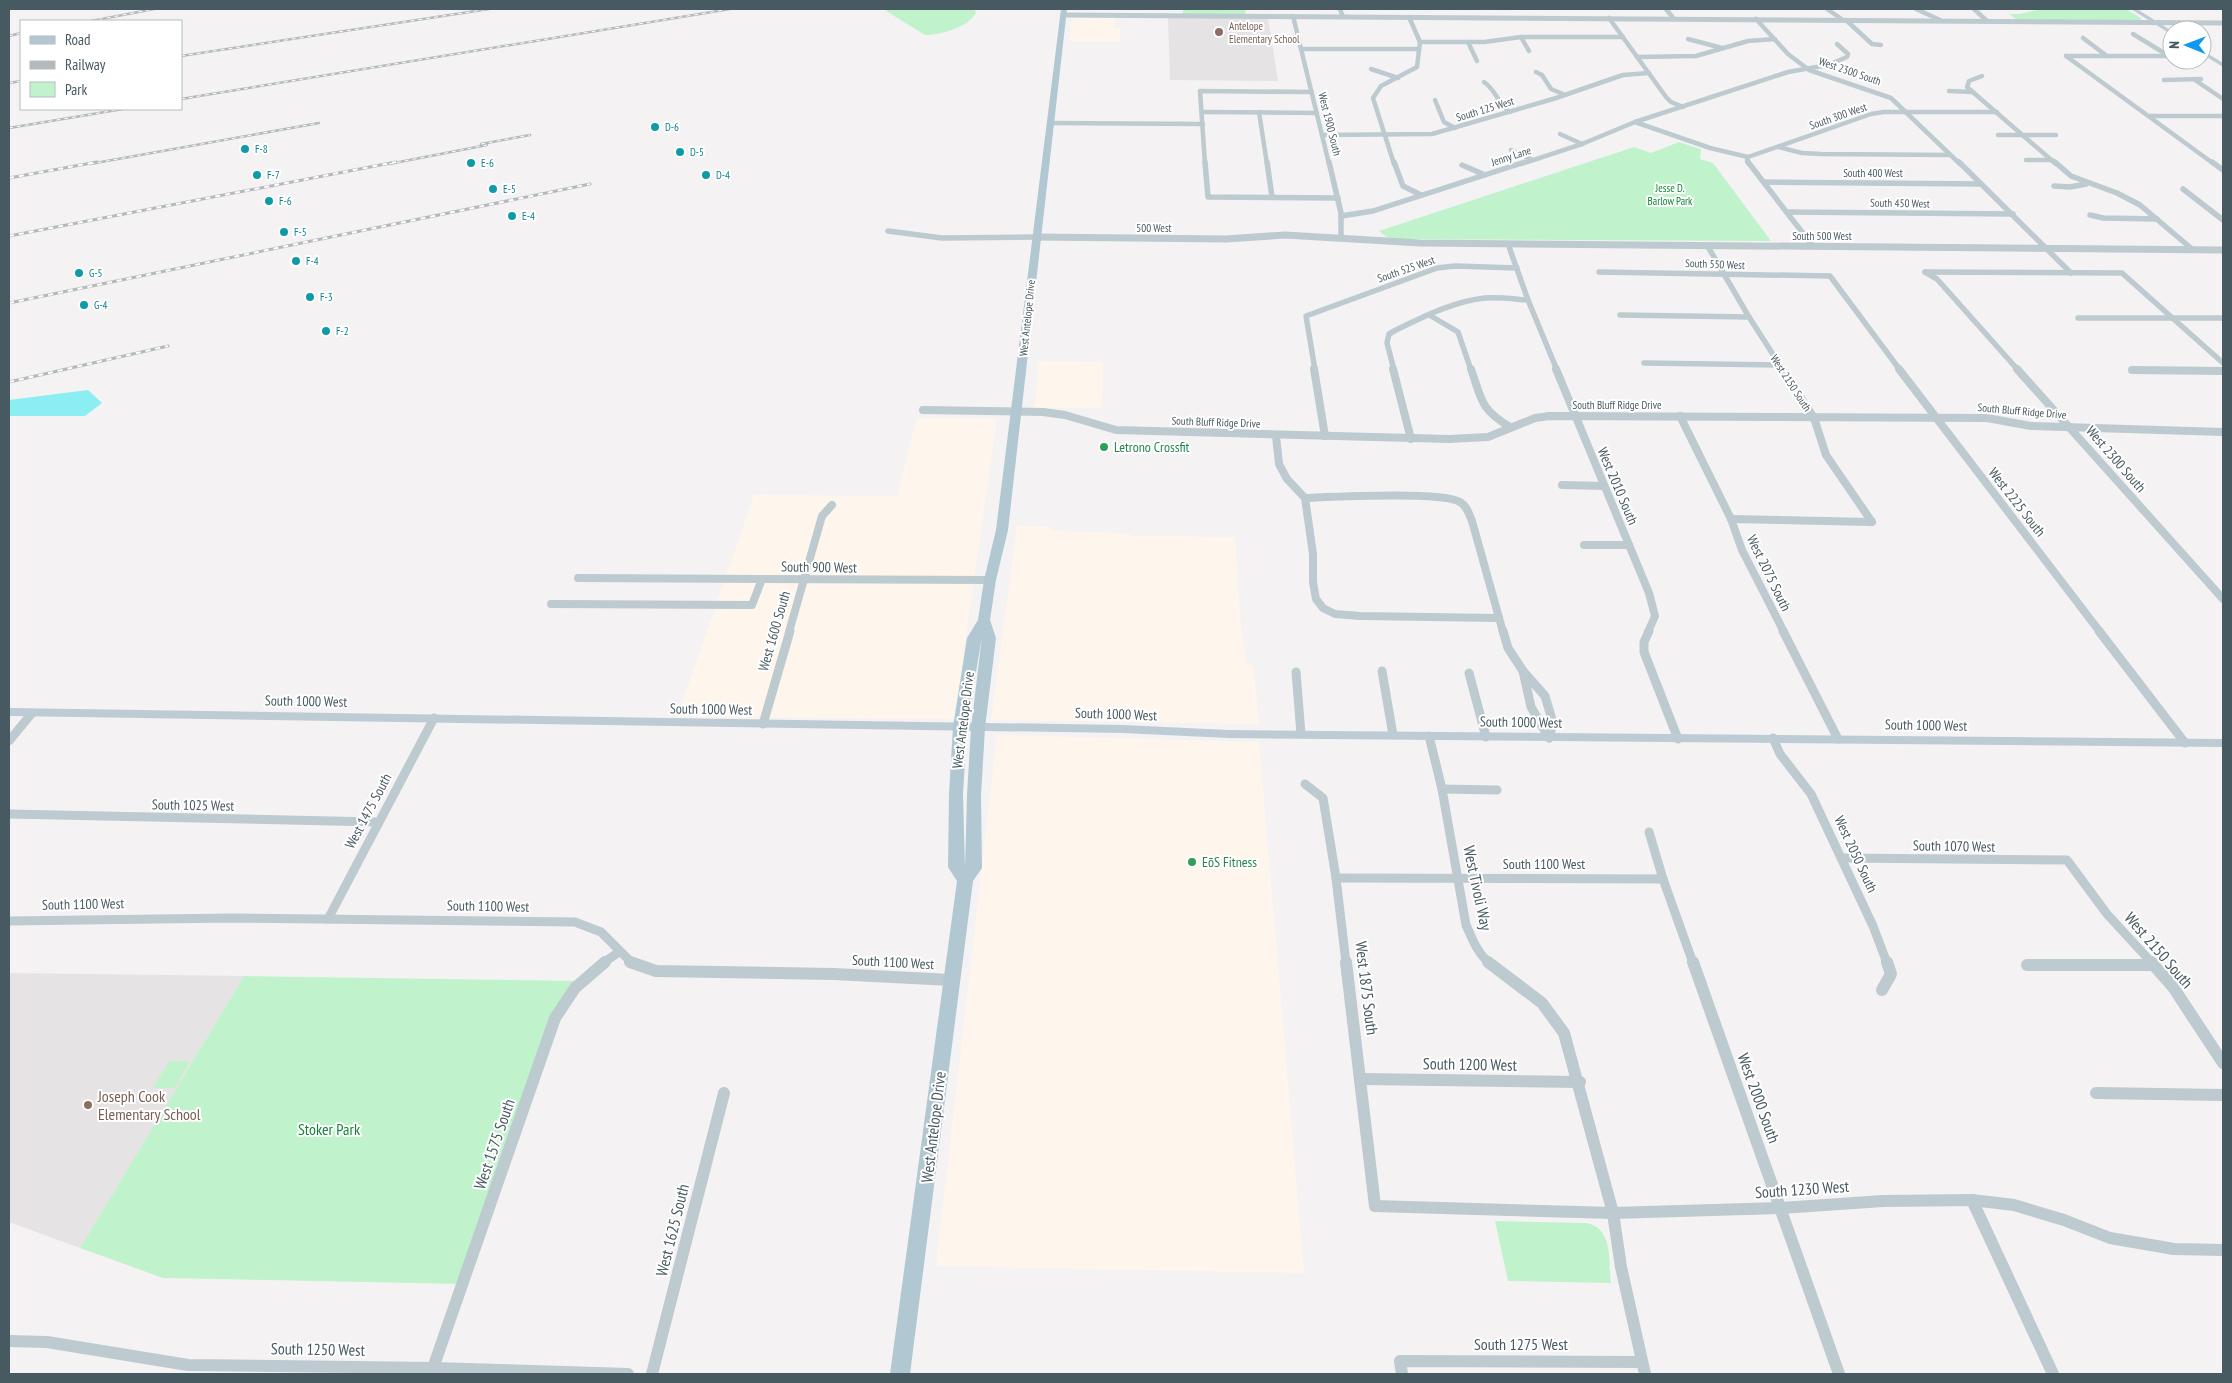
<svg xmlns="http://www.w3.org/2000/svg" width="2232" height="1383" font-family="'PT Sans Narrow',sans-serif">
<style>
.commercial{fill:#fef6ed}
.education{fill:#e6e3e5}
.green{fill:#c0f3cb}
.water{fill:#8beef2}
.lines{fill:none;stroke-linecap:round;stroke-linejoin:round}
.minor-far4{stroke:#bdcacf;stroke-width:4.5}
.minor-far3{stroke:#bdcacf;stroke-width:5.5}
.minor-far2{stroke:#bdcacf;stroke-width:8}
.minor-far1{stroke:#bdcacf;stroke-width:9}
.minor{stroke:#bdcacf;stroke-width:12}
.tertiary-far1{stroke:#bdcacf;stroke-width:5}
.tertiary{stroke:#bdcacf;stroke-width:7}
.secondary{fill:#bdccd4;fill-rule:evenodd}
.primary{fill:#b1c7d2;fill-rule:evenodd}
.rail-far1-casing{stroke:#b4b9bd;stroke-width:2.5}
.rail-casing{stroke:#b4b9bd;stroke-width:3}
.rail-far1{stroke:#fff;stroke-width:1;stroke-dasharray:4;stroke-linecap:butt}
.rail{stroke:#fff;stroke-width:2;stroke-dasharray:5;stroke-linecap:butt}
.education-dot{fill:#8d6e63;stroke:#fff;stroke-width:2}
.culture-dot{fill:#0f9aa8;stroke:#fff;stroke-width:2}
.leisure-dot{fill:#2e9e5b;stroke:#fff;stroke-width:2}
.labels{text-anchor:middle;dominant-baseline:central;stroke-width:4;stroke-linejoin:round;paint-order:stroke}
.far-education-label{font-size:11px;fill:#785e54;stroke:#fff;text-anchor:start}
.far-street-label{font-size:11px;fill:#485a61;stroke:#fff}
.far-culture-label{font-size:11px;fill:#0d838f;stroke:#fff;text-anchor:start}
.far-park-label{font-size:11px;fill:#128438;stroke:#fff}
.leisure-label{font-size:14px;fill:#27864d;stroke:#fff;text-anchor:start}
.street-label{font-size:14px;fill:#485a61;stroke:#fff}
.near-street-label{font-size:16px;fill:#485a61;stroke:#fff}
.near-education-label{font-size:16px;fill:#785e54;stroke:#fff;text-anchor:start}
.near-park-label{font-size:16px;fill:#128438;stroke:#fff}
</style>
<rect width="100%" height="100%" fill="#f5f2f3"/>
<g class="commercial">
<polygon points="1115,17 1114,28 1120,28 1120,41 1069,41 1072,18"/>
<polygon points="1039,361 1103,362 1102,408 1035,408"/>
<polygon points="917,418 997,419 954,719 677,717 754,495 897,496"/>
<polygon points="1017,526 1044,526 1055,531 1123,533 1134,536 1235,537 1240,616 1246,664 1253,665 1259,724 991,720"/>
<polygon points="997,735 1259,742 1304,1273 936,1266"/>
</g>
<g class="education">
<polygon points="1168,17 1268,18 1278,81 1170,80"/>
<polygon points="9,973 244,976 80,1248 9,1222"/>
</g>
<g class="green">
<path d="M 883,9 L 974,9 L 976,12 C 970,27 940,35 925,35 Z"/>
<polygon points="1183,9 1245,9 1246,15 1183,14"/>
<polygon points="2041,9 2126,9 2141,18 2140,20 2017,20 2009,14 2020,14"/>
<polygon points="1679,142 1701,149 1700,159 1713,163 1771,241 1389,239 1379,231 1634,147 1651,153"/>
<polygon points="244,976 577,981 564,1002 463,1284 163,1278 80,1248"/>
<polygon points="169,1061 190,1061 175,1088 153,1088"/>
<path d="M 1495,1221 L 1586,1223 C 1614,1228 1608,1261 1611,1283 L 1508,1281 Z"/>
</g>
<polygon class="water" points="88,390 102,403 85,416 9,416 9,400"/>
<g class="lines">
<g class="minor-far4">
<polyline points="1340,9 1343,17"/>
<polyline points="1666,9 1674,19"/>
<polyline points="1827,9 1843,20"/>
<polyline points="1916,9 1940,20"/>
<polyline points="1974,9 1987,21"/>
<polyline points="1293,16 1329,164"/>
<polyline points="1609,18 1666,97 1671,102 1683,107"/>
<polyline points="1756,19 1788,54 1809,70 1891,98 1960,164"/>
<polyline points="1846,20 1872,44 1881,45"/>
<polyline points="2133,34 2169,56"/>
<polyline points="1521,37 1529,51"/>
<polyline points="2083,38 2107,56"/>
<polyline points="1688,39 1722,48"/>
<polyline points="1420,42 1484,42 1521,37 1623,37"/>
<polyline points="1468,42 1477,61"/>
<polyline points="1301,49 1418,49"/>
<polyline points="2066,56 2214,164"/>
<polyline points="2066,56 2172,56"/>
<polyline points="1637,57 1696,56 1748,41 1775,39"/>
<polyline points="1371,69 1398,78"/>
<polyline points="1536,72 1542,75 1551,89 1563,94"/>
<polyline points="1982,76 1969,81 1967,87 2056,164"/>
<polyline points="2164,80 2201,79"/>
<polyline points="2195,80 2223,99"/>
<path d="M 1484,82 C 1496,90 1498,104 1510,112"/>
<polyline points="1949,91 1973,92"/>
<polyline points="1435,100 1444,122 1455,128"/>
<polyline points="1202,112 1317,113"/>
<polyline points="1259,112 1267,164"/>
<polyline points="2149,116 2223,116"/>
<polyline points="1635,122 1710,148 1748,157"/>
<polyline points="1049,123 1203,124"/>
<polyline points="1560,134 1582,144"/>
<polyline points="1322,135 1432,134 1553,99 1623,75 1649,73"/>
<polyline points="1998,135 2056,135"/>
<polyline points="1778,147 1802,153 1821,154 1950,155"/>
<polyline points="1511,150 1533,160"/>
<polyline points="1748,157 1871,114 1884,112 1997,112"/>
<polyline points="1748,157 1747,161 1749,164"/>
<polyline points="2026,160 2052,160"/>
<polyline points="1205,164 1200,91 1312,92"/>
<polyline points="1394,164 1373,98 1381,86 1417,67 1420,42 1409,17"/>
<polyline points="1521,164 1582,144 1635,122 1788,72 1828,65 1847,57 1848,54 1837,44"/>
</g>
<g class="minor-far3">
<polyline points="1205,162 1208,197 1338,198"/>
<polyline points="1267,162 1272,197"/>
<polyline points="1329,162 1341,213 1341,237"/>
<polyline points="1394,162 1403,186 1421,195"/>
<polyline points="1748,162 1812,245"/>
<polyline points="1959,162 2071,273"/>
<polyline points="2055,162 2071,176 2117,193 2140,205 2192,249"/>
<polyline points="2212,162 2223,170"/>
<polyline points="1462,165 1485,175"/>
<polyline points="1764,182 1981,184"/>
<polyline points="2054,186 2070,187 2086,184"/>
<polyline points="2183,189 2223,220"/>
<polyline points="1787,212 2013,214"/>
<polyline points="2090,215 2103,218 2157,219"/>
<polyline points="1341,216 1373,211 1525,162"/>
<polyline points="888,231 942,238 1036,237"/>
<polyline points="1508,244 1528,300 1557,370"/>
<polyline points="1707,245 1749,317 1783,370"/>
<polyline points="1599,272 1830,276 1900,370"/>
<polyline points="1925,272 1937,279 2018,370"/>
<polyline points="1925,272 2122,273 2223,363"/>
<polyline points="1620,315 1749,317"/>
<polyline points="1431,316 1458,332 1471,370"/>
<polyline points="2078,318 2223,318"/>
<polyline points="1644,363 1779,365"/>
<polyline points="1315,370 1306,316 1437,268 1455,266 1517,268"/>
<path d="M 1394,370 L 1387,343 L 1389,334 L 1396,330 C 1423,317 1454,301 1485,298 C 1499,297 1514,299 1528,300"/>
<polyline points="2132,370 2141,370"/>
</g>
<g class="minor-far2">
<polyline points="1314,369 1325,436"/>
<polyline points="1393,369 1411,439"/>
<path d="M 1471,369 C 1482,400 1480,409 1510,427"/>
<polyline points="1556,369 1649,593 1655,616 1648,632"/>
<polyline points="1782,369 1814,418 1826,455 1872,522"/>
<polyline points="1899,369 2100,632"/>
<polyline points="2017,369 2223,599"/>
<polyline points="2132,370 2223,371"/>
<polyline points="923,410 1043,412 1065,415 1116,430 1449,439 1488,437 1535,418 1549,416 1987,418 2031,426 2223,432"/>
<polyline points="1680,416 1731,519 1742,550 1784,632"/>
<polyline points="1276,436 1279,464 1287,479 1305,498 1313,554 1313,582 1316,599 1323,608 1335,614 1360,616 1499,618"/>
<polyline points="1562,485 1604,486"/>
<path d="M 1305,498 C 1332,497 1441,491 1460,502 C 1467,506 1469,514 1472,521 L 1503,632"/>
<polyline points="1731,519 1872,522"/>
<polyline points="1584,545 1629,545"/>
<polyline points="578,578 990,580"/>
<polyline points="551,604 752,605 762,579"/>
<polyline points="789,632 822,516 832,505"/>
</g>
<g class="minor-far1">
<polyline points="1503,631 1508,648 1523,671 1545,696 1553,723 1549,738"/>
<polyline points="1649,631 1644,642 1644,652 1678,739"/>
<polyline points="1783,631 1838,739"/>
<polyline points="2099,631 2185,743"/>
<polyline points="1382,671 1393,735"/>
<polyline points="1523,671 1531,707 1549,738"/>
<polyline points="1296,672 1301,734"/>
<polyline points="1469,673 1486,737"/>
<polyline points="763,724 790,631"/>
<path d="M 1429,736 L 1442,789 L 1466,925 C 1472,938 1478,955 1490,963"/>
<polyline points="1773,738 1780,754 1811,794 1873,926 1887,963"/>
<polyline points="9,741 32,713"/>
<polyline points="1305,784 1323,798 1336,878 1346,963"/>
<polyline points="1442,789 1497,790"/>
<polyline points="9,814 377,822"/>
<polyline points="1649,832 1663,879 1693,963"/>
<polyline points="1841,858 2067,860 2107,914 2152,963"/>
<polyline points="1336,878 1663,879"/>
<polyline points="328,919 434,718"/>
<polyline points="9,921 231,918 575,922 601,932 632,963"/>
<polyline points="603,963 619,952"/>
</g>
<g class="minor">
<polyline points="630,962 656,971 834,974 951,980"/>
<polyline points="1346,962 1375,1206 1613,1213 1781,1208 1883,1201 1972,1200 2014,1205 2064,1220 2110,1238 2174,1249 2223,1250"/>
<polyline points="1488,962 1542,1003 1564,1033 1613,1213 1621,1267 1645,1374"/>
<polyline points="1693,962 1839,1374"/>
<polyline points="2151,962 2173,987 2223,1063"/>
<polyline points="2027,965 2152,965"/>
<polyline points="1882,990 1891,974 1887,962"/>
<polyline points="1361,1079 1580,1082"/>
<polyline points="2096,1093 2223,1095"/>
<polyline points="1972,1200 2053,1374"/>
<polyline points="9,1341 47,1342 188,1365 433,1368 628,1374"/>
<polyline points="433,1368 555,1018 575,988 605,962"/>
<polyline points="652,1374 724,1093"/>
<polyline points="1402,1374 1400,1361 1642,1362"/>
</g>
<polyline class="tertiary-far1" points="1063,15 2223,23"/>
<polyline class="tertiary" points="1036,237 1226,239 1285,235 1420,243 2223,250"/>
<g class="secondary">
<polygon points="2131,9 2137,9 2172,31 2172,35"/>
<polygon points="2202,50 2223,63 2223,67 2202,54"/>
<polygon points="9,708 1123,725 1228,730 2223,739 2223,747 1228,738 1123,733 9,716"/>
</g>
<path class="primary" d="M 1061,9 L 1067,9 L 1008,530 L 996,580 L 990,620 L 996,638 L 985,728 L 981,795 L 982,868 L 973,881 L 910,1374 L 890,1374 L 957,881 L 948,867 L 949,794 L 953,727 L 967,638 L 978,620 L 984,580 L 996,530 ZM 982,636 L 971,728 L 967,795 L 965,868 L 963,794 L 967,727 Z"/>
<defs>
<g id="rail-far1">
<polyline points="91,21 154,9"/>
<polyline points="9,36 21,33"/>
<polyline points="181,56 489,9"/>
<polyline points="9,83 21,81"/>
<polyline points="181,99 730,9"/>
<polyline points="9,128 123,109"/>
<polyline points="481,144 530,135"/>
<polyline points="90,164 319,123"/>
<polyline points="389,164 487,145"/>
</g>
<g id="rail">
<polyline points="9,178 97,162"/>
<polyline points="9,236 396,162"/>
<polyline points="9,303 590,184"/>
<polyline points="9,382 168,346"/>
</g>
</defs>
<use href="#rail-far1" class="rail-far1-casing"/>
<use href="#rail" class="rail-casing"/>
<use href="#rail-far1" class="rail-far1"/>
<use href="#rail" class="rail"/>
</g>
<g class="education-dot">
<circle cx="1219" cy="32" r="5"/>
<circle cx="88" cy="1105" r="5"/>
</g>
<g class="culture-dot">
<circle cx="655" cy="127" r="5"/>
<circle cx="245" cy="149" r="5"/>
<circle cx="680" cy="152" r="5"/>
<circle cx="471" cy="163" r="5"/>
<circle cx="257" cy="175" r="5"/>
<circle cx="706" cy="175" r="5"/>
<circle cx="493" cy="189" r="5"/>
<circle cx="269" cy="201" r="5"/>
<circle cx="512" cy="216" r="5"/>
<circle cx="284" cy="232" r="5"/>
<circle cx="296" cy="261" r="5"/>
<circle cx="79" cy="273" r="5"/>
<circle cx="310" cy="297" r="5"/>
<circle cx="84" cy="305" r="5"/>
<circle cx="326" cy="331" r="5"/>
</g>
<g class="leisure-dot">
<circle cx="1104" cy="447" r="5"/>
<circle cx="1192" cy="862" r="5"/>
</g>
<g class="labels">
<g class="far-education-label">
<text x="1229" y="26">Antelope<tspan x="1229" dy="13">Elementary School</tspan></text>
</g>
<g class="far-street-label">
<text transform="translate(1850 71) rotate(19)">West 2300 South</text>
<text transform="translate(1485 109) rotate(-17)">South 125 West</text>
<text transform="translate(1838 116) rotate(-19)">South 300 West</text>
<text transform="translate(1330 124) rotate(76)">West 1900 South</text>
<text transform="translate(1511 156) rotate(-18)">Jenny Lane</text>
<text x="1873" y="173">South 400 West</text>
<text transform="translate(1900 203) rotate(1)">South 450 West</text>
<text x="1154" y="228">500 West</text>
<text x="1822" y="236">South 500 West</text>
<text transform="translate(1715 264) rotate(2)">South 550 West</text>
<text transform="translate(1406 269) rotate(-19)">South 525 West</text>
<text transform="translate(1027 318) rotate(-84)">West Antelope Drive</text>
<text transform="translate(1791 383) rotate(57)">West 2150 South</text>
<text x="1617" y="405">South Bluff Ridge Drive</text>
<text transform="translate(2022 411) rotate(5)">South Bluff Ridge Drive</text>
<text transform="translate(1216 422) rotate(2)">South Bluff Ridge Drive</text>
</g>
<g class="far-culture-label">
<text x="665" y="127">D-6</text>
<text x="255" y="149">F-8</text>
<text x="690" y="152">D-5</text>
<text x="481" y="163">E-6</text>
<text x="267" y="175">F-7</text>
<text x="716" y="175">D-4</text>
<text x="503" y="189">E-5</text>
<text x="279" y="201">F-6</text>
<text x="522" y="216">E-4</text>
<text x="294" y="232">F-5</text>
<text x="306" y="261">F-4</text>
<text x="89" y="273">G-5</text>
<text x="320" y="297">F-3</text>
<text x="94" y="305">G-4</text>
<text x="336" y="331">F-2</text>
</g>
<g class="far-park-label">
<text x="1670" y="188">Jesse D.<tspan x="1670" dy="13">Barlow Park</tspan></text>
</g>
<g class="leisure-label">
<text x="1114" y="447">Letrono Crossfit</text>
<text x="1202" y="862">EōS Fitness</text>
</g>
<g class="street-label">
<text transform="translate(2116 459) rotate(49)">West 2300 South</text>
<text transform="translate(1618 486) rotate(67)">West 2010 South</text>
<text transform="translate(2017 502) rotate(52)">West 2225 South</text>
<text transform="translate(819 567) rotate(1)">South 900 West</text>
<text transform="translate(1769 573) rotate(64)">West 2075 South</text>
<text transform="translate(774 631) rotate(-74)">West 1600 South</text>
<text transform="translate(306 701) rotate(1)">South 1000 West</text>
<text transform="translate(711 709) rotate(1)">South 1000 West</text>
<text transform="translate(1116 714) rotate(2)">South 1000 West</text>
<text transform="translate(963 720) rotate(-83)">West Antelope Drive</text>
<text transform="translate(1521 722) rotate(1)">South 1000 West</text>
<text transform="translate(1926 725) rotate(1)">South 1000 West</text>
<text transform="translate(193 805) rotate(1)">South 1025 West</text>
<text transform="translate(368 811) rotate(-62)">West 1475 South</text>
<text transform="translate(1954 846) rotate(1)">South 1070 West</text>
<text transform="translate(1856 854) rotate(65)">West 2050 South</text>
<text x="1544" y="864">South 1100 West</text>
<text transform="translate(83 904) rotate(-1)">South 1100 West</text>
<text transform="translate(488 906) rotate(1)">South 1100 West</text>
<text transform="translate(893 962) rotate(3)">South 1100 West</text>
</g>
<g class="near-street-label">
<text transform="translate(1478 888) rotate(78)">West Tivoli Way</text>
<text transform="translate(2159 950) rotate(49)">West 2150 South</text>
<text transform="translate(1367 988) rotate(83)">West 1875 South</text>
<text transform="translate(1470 1064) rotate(1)">South 1200 West</text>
<text transform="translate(1759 1098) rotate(70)">West 2000 South</text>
<text transform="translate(933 1127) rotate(-83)">West Antelope Drive</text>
<text transform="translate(494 1144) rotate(-71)">West 1575 South</text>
<text transform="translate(1802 1189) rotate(-4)">South 1230 West</text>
<text transform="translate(672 1230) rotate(-76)">West 1625 South</text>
<text x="1521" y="1344">South 1275 West</text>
<text transform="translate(318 1349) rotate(1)">South 1250 West</text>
</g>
<g class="near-education-label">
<text x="98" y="1096">Joseph Cook<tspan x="98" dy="18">Elementary School</tspan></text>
</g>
<g class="near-park-label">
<text x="329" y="1129">Stoker Park</text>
</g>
</g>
<rect width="2232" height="1383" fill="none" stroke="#485a61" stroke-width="20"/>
<rect x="20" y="20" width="162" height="90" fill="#ffffff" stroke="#b6bdc0"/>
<rect x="30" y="36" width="25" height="8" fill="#b1c7d2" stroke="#b6bdc0"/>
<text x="65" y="45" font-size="15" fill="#485a61">Road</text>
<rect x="30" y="61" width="25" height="8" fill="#b4b9bd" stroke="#b6bdc0"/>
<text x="65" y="70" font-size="15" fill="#485a61">Railway</text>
<rect x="30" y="82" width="25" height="15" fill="#c0f3cb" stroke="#b6bdc0"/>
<text x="65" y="95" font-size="15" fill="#485a61">Park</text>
<g transform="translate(2187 45) rotate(271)"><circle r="24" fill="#ffffff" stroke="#b6bdc0"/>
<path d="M0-4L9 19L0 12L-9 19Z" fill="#1097f1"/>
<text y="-8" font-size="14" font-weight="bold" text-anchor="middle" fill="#485a61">N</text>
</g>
</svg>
